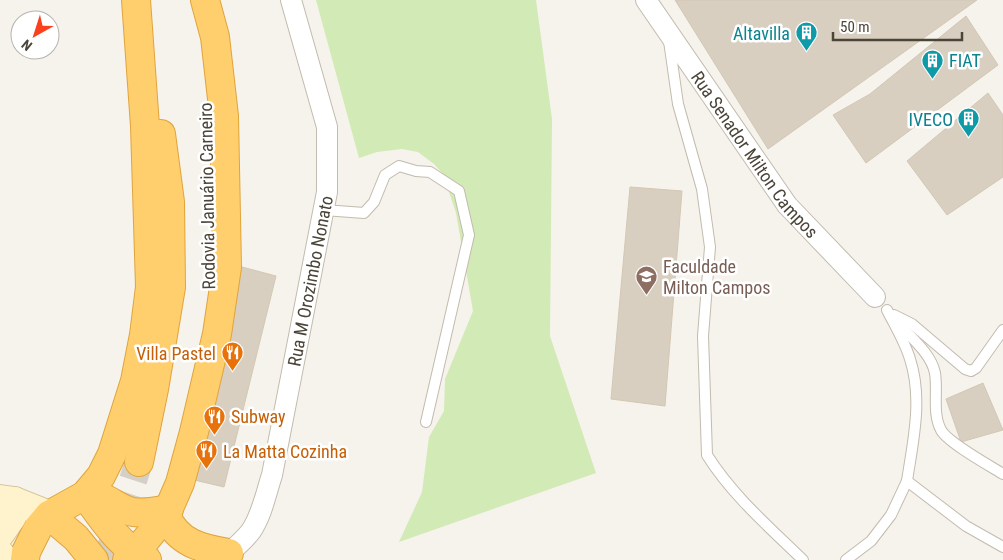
<svg xmlns="http://www.w3.org/2000/svg" width="1003" height="560" font-family="'Roboto Condensed',sans-serif">
<style>
.green{fill:#d2eab5}
.building{fill:#d8cfc1;stroke:#d3c7b4}
.lines{fill:none;stroke-linecap:round;stroke-linejoin:round}
.highway-tunnel{stroke:#d4d0c8;stroke-width:28;stroke-dasharray:28 14;stroke-linecap:butt}
.lane-casing{stroke:#c2bbae;stroke-width:12}
.street-casing{stroke:#c2bbae;stroke-width:22}
.secondary-casing{stroke:#d6c79b;stroke-width:30}
.highway-casing{stroke:#e0a43c;stroke-width:30}
.lane{stroke:#fff;stroke-width:10}
.street{stroke:#fff;stroke-width:20}
.secondary{stroke:#fff3cd;stroke-width:28}
.highway{stroke:#ffcf6e;stroke-width:28}
.labels{text-anchor:middle;dominant-baseline:central;stroke-width:5;stroke-linejoin:round;paint-order:stroke}
.culture-label{font-size:18px;fill:#0d838f;stroke:#fff;text-anchor:end}
.street-label{font-size:18px;fill:#4b4439;stroke:#fff}
.education-label{font-size:18px;fill:#785e54;stroke:#fff;text-anchor:start}
.food-label{font-size:18px;fill:#c56008;stroke:#fff;text-anchor:start}
</style>
<rect width="100%" height="100%" fill="#f6f3ec"/>
<polygon class="green" points="316,0 536,0 552,119 550,336 596,473 399,542 422,492 429,437 444,411 445,379 473,311 456,213 443,174 434,164 418,152 402,149 377,152 359,158"/>
<g class="building">
<polygon points="675,0 977,0 768,149"/>
<polygon points="966,16 998,65 866,163 833,115 870,94"/>
<polygon points="988,93 1003,115 1003,177 947,215 907,161"/>
<polygon points="630,187 682,191 665,406 611,399"/>
<polygon points="242,267 276,276 224,487 190,479"/>
<polygon points="983,383 1003,430 961,442 946,399"/>
</g>
<g class="lines">
<polyline class="highway-tunnel" points="107,560 139,462"/>
<defs>
<g id="lane">
<path d="M 669,41 L 678,104 L 702,189 L 710,247 L 703,336 L 707,455 C 732,495 769,527 803,560"/>
<polyline points="324,210 364,213 374,202 385,175 399,166 416,171 430,172 459,191 469,235 426,422"/>
<path d="M 887,310 C 895,326 905,342 910,359 C 923,399 913,441 907,481 L 966,526 L 1003,547"/>
<polyline points="894,315 912,324 965,369 971,371 976,368 1003,330"/>
<path d="M 897,322 C 910,337 931,353 935,373 C 938,392 932,413 941,430 C 947,442 990,466 1003,474"/>
<polyline points="846,560 871,541 891,515 907,481"/>
</g>
<g id="street">
<path id="s1" d="M 646,0 L 787,205 L 875,297"/>
<path id="s2" d="M 229,553 C 237,546 245,539 251,531 C 262,515 266,493 272,475 L 327,192 L 327,127 L 291,0"/>
</g>
<g id="secondary">
<polyline points="0,499 14,501 49,515"/>
<polyline points="0,534 12,517 14,501"/>
<polyline points="0,554 5,560"/>
</g>
<g id="highway">
<polyline points="139,462 154,389 171,287 170,202 161,134"/>
<path d="M 85,495 C 104,521 118,544 147,560"/>
<path d="M 85,495 C 90,495 96,495 101,497 C 112,501 121,510 133,512 C 145,514 157,511 169,509"/>
<polyline points="49,515 76,538 94,560"/>
<path d="M 166,515 C 177,543 202,549 229,553"/>
<polyline points="25,560 26,552 38,528 49,515 85,495 101,476 112,454 135,381 144,335 150,287 145,126 136,0"/>
<polyline points="127,560 135,553 166,515 180,483 194,432 217,334 227,267 224,116 215,37 205,0"/>
</g>
</defs>
<use href="#lane" class="lane-casing"/>
<use href="#street" class="street-casing"/>
<use href="#secondary" class="secondary-casing"/>
<use href="#highway" class="highway-casing"/>
<use href="#lane" class="lane"/>
<use href="#street" class="street"/>
<use href="#secondary" class="secondary"/>
<use href="#highway" class="highway"/>
</g>
<defs>
<symbol id="building-pin" viewBox="-11 -11 22 30"><path d="M0 17L-7.5 6A9.5 9.5 0 1 1 7.5 6Z" fill="#0f9aa8" stroke="#fff"/><path d="M-4-6H4V6H1V3H-1V6H-4ZM-2.5-4.3h1.7v1.8h-1.7ZM.8-4.3h1.7v1.8H.8ZM-2.5-1h1.7V.8h-1.7ZM.8-1h1.7V.8H.8Z" fill="#fff"/></symbol>
<symbol id="university-pin" viewBox="-11 -11 22 30"><path d="M0 17L-7.5 6A9.5 9.5 0 1 1 7.5 6Z" fill="#8d6e63" stroke="#fff"/><path d="M0-5L7-2L0 1L-7-2ZM-4 1L0 2.5L4 1V4Q0 6-4 4Z" fill="#fff"/></symbol>
<symbol id="restaurant-pin" viewBox="-11 -11 22 30"><path d="M0 17L-7.5 6A9.5 9.5 0 1 1 7.5 6Z" fill="#e8710a" stroke="#fff"/><path d="M-5-6h1v4h1v-4h1v4h1v-4h1v5L-1.5 .5V6h-2V.5L-5-1ZM5-6V6H3V1.5H1.5Q1.5-4 5-6Z" fill="#fff"/></symbol>
</defs>
<g fill-rule="evenodd">
<use href="#building-pin" x="794" y="20" width="25" height="34"/>
<use href="#building-pin" x="920" y="48" width="25" height="34"/>
<use href="#building-pin" x="956" y="106" width="25" height="34"/>
<use href="#university-pin" x="634" y="264" width="25" height="34"/>
<use href="#restaurant-pin" x="220" y="340" width="25" height="34"/>
<use href="#restaurant-pin" x="202" y="404" width="25" height="34"/>
<use href="#restaurant-pin" x="194" y="438" width="25" height="34"/>
</g>
<g class="labels">
<g class="culture-label">
<text x="790" y="33">Altavilla</text>
<text x="949" y="60" text-anchor="start">FIAT</text>
<text x="953" y="119">IVECO</text>
</g>
<g class="street-label">
<text stroke="none"><textPath href="#s1" startOffset="189">Rua Senador Milton Campos</textPath></text>
<text transform="translate(207 196) rotate(-91)">Rodovia Januário Carneiro</text>
<text stroke="none"><textPath href="#s2" startOffset="289">Rua M Orozimbo Nonato</textPath></text>
</g>
<g class="education-label">
<text x="663" y="266">Faculdade<tspan x="663" dy="21">Milton Campos</tspan></text>
</g>
<g class="food-label">
<text x="216" y="353" text-anchor="end">Villa Pastel</text>
<text x="231" y="416">Subway</text>
<text x="223" y="451">La Matta Cozinha</text>
</g>
</g>
<g transform="translate(35 35) rotate(219)"><circle r="24" fill="#ffffff" stroke="#b7b4b0"/>
<path d="M0-4L9 19L0 12L-9 19Z" fill="#fc3f1d"/>
<text y="-8" font-size="14" font-weight="bold" text-anchor="middle" fill="#4b4439">N</text>
</g>
<path d="M833 32v8h129v-8" fill="none" stroke="#4b4439" stroke-width="2.5"/>
<text x="840" y="32" font-size="15" fill="#4b4439" stroke="#ffffff" stroke-width="4" paint-order="stroke">50 m</text>
</svg>
